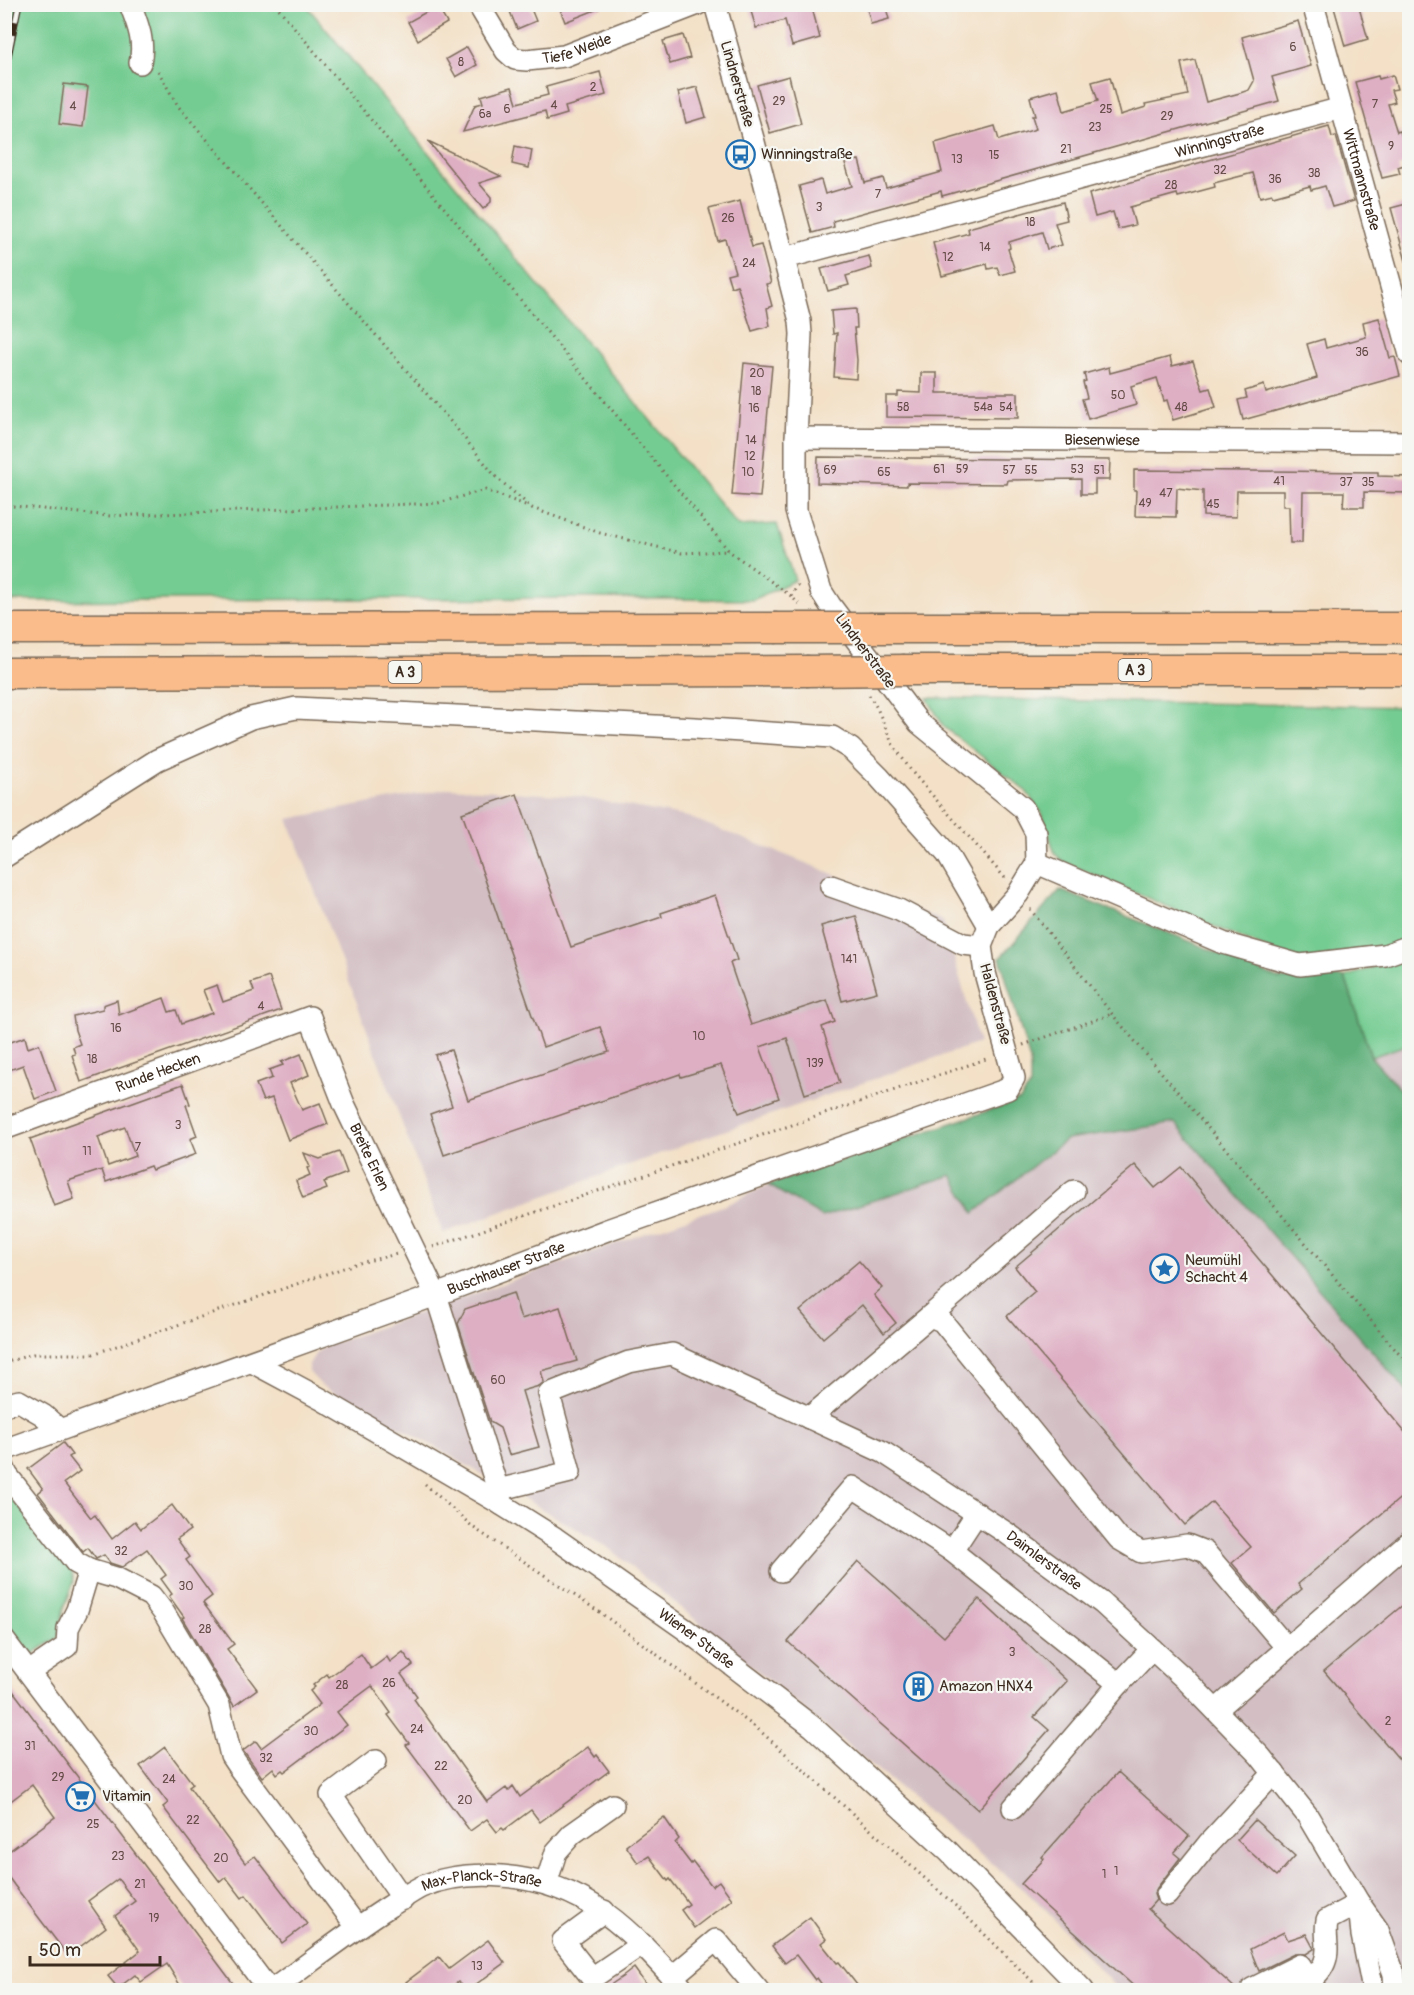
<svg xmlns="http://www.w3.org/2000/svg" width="1414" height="1995" font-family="Pangolin,sans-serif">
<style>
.industrial{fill:#d2bec3}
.green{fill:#75cc92;stroke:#587b58;stroke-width:1.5}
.forest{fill:#60b07c;stroke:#4e6d4d;stroke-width:1.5}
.building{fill:#deaec3;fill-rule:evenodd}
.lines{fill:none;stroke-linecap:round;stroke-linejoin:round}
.minor-casing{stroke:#7b6a59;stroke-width:24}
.highway-casing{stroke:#7b6a59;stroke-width:33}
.path{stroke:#7b6a59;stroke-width:3;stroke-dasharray:1.5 4.5;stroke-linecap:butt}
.minor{stroke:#fff;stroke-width:21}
.highway{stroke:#f9bc8a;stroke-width:30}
.rail-casing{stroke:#3b2a1e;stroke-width:7}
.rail{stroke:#f6f6f2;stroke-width:4.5;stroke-dasharray:14;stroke-linecap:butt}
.highway-bridge-casing{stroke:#7b6a59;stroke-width:33;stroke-linecap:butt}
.highway-bridge{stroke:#f9bc8a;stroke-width:30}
.labels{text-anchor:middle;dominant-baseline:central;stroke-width:4.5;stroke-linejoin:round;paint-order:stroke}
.number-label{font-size:12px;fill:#644b47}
.shield{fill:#f6f6f2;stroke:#73675e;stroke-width:1.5}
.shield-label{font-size:14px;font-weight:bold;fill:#3b2a1e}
.street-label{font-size:15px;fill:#3b2a1e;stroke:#f6f6f2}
.poi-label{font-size:15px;fill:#3b2a1e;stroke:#f6f6f2;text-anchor:start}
</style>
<rect width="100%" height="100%" fill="#f6f6f2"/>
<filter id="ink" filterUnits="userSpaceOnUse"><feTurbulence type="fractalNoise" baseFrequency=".0167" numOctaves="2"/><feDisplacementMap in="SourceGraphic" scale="12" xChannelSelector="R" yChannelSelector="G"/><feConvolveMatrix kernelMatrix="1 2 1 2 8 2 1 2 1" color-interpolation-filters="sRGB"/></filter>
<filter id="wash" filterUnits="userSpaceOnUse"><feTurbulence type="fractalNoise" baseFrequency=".008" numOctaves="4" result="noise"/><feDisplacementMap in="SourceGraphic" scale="24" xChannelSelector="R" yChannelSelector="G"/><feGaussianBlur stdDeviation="1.35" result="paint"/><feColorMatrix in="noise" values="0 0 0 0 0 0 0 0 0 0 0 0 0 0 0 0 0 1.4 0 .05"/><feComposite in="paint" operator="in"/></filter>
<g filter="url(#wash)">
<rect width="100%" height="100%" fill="#f3e0c6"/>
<g class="industrial">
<polygon points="450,788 573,796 688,817 816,867 943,921 979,1043 700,1139 443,1233 288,819"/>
<polygon points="1409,1044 1409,1990 1118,1990 1039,1903 606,1546 423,1440 322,1386 309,1372 309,1364 316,1353 326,1346 728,1204 768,1185 822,1217 953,1175 974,1213 1067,1139 1175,1123"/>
</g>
<g class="green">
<polygon points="4,5 306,5 738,526 777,524 795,580 753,600 586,598 5,601"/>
<polygon points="927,698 1409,707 1409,944 1299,963 1064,862 1055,854 1042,813 1025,790 944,727"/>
<polygon points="1409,955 1409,1044 1371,1057 1345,977"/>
<polygon points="4,1484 71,1565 74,1582 64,1608 58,1638 29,1656 5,1623"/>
</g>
<polygon class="forest" points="1060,890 1197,944 1279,979 1345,977 1371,1057 1409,1099 1409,1394 1175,1123 1067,1139 974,1213 952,1175 822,1217 768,1185 1020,1100 1030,1086 1030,1061 1000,958"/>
<g id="blocks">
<g class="building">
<polygon points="507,4 529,4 536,21 517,29"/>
<polygon points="558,4 607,4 608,5 565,22"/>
<polygon points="763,4 811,4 820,38 792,46 785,20 756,28 750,8"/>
<polygon points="866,4 885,4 889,19 871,24"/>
<polygon points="1333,4 1358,4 1368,39 1345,46"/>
<polygon points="437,6 447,23 418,40 408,22"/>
<polygon points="1298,21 1311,66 1272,77 1279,101 942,196 941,191 833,221 834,227 812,233 799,186 821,180 825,194 852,186 845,163 859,160 865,183 883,178 886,188 942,172 935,143 995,126 999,140 1036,129 1032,116 1035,116 1030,97 1058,89 1064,111 1098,101 1092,82 1110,77 1120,115 1146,107 1145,104 1188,95 1181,63 1195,60 1206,102 1240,93 1249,90 1254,81 1242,37"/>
<polygon points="683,35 690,58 670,64 663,41"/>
<polygon points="467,47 477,65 456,77 446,59"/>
<polygon points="600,72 606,95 565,107 567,114 547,120 545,111 463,132 475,105 483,103 481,96 512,87 517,103 548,95 546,87"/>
<polygon points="1393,75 1397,89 1391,90 1395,102 1388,104 1397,132 1400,131 1403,139 1410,137 1410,163 1398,167 1400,174 1382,178 1355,82 1378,76 1379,79"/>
<polygon points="789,76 801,124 770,133 757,85"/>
<polygon points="64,84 88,87 83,127 59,124"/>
<polygon points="697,87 706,117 686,123 678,92"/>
<polygon points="1329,126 1332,137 1336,136 1354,201 1332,207 1325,186 1311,190 1310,186 1273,196 1272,194 1260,197 1253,173 1214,183 1215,187 1178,197 1177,194 1130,207 1135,225 1118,229 1113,212 1095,217 1089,194"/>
<polygon points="428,141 501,176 479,183 491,197 491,202 483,209"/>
<polygon points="515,146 532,150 529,168 512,164"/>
<polygon points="740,201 752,247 761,245 771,283 766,284 772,306 767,308 770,326 752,331 737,285 731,287 727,274 735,272 725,239 718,241 709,209"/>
<polygon points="1063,202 1067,220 1055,223 1062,245 1047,249 1042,232 1009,242 1010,248 1008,249 1015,271 1000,275 997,267 988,269 987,264 942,276 933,243 969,233 968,228"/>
<polygon points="1410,203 1410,260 1406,261 1391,208"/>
<polygon points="869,256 872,268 846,276 849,285 828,291 821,269"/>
<polygon points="856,309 857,328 854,328 857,360 856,379 834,377 837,333 833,334 831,311"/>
<polygon points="1379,318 1390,358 1395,357 1400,376 1243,420 1238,400 1247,398 1245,391 1264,385 1266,393 1317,378 1307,344 1324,339 1326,348 1366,337 1363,322"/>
<polygon points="1170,357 1172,366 1193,361 1203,390 1210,388 1216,407 1173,420 1167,400 1164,401 1157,378 1131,386 1136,405 1088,419 1082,399 1087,398 1083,382 1086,381 1084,374 1109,367 1110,373"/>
<polygon points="744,363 772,366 760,497 732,495"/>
<polygon points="921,373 937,373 937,393 1018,393 1018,418 886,417 886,396 898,396 898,392 921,393"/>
<polygon points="818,457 1110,460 1109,480 1095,480 1095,494 1081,494 1081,479 1008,480 1007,484 907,483 907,486 817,483"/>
<polygon points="1134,470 1378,472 1378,476 1410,477 1410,493 1364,492 1364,507 1343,507 1344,492 1303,492 1302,543 1290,543 1289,506 1283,506 1283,491 1237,491 1236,517 1203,516 1203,491 1177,488 1176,517 1135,516 1136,490 1134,490"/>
<polygon points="517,794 571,947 662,917 661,913 715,895 737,960 730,963 751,1025 827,1000 835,1022 822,1027 840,1083 805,1094 787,1038 760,1047 779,1098 739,1113 721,1065 681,1077 680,1074 444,1155 430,1114 452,1106 435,1055 451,1050 468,1100 609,1052 600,1027 543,1047 462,813"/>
<polygon points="856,916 877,992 842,1001 821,926"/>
<polygon points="269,977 281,1010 81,1082 72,1055 75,1054 73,1047 80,1044 75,1030 73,1016 103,1009 103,1005 117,1000 119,1015 164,998 169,1012 176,1010 181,1024 212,1013 203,990 217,985 223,1002 254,991 251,983"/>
<polygon points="25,1037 28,1048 39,1044 56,1091 35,1099 23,1065 4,1072 4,1047 9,1045 8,1043"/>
<polygon points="301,1054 309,1075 290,1083 302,1110 320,1103 328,1124 288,1140 272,1098 263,1101 256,1084 272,1078 269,1070 283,1065 281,1062"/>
<path d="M 183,1084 L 190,1104 L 186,1105 L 197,1136 L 190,1139 L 196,1154 L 152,1170 L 150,1166 L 106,1182 L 102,1170 L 68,1181 L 74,1199 L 54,1206 L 30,1139 ZM 125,1127 L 135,1156 L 108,1166 L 98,1137 Z"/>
<polygon points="339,1152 347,1173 324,1182 327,1189 303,1198 296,1181 310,1175 307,1168 310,1167 304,1153 320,1159"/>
<polygon points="1135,1165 1155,1188 1181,1167 1410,1438 1410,1490 1298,1584 1302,1589 1274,1613 1232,1563 1251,1547 1212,1502 1185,1525 1007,1316 1035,1292 1015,1267"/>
<polygon points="859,1261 882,1288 874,1295 896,1323 884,1333 862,1305 823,1338 800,1311"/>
<polygon points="513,1293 521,1319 560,1307 577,1361 541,1371 544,1382 539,1386 522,1391 539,1447 509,1455 500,1428 490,1422 458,1324 465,1309"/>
<polygon points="63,1443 72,1455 69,1457 80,1471 64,1483 91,1518 95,1515 112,1539 135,1521 141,1529 172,1505 190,1530 177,1539 190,1557 186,1560 212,1596 203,1603 234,1644 227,1649 257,1689 234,1706 182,1618 184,1617 169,1596 172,1594 161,1579 166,1575 147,1549 122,1567 110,1563 104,1555 96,1559 88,1548 83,1552 38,1493 43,1489 28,1469"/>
<polygon points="858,1561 944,1637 979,1599 1067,1681 1034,1717 1049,1730 978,1810 788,1642"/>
<polygon points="1410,1599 1410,1772 1324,1671"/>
<polygon points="403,1652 413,1665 401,1674 417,1696 414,1699 487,1802 506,1788 508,1791 513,1786 520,1797 588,1747 595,1757 597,1755 609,1771 540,1822 531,1810 504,1830 502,1828 497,1832 487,1819 470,1831 406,1745 409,1743 388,1715 391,1713 372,1686 337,1712 347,1725 284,1772 282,1770 277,1774 273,1768 262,1777 243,1751 256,1741 261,1748 320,1704 310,1691 315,1687 313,1685 327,1674 329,1677 361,1654 371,1669 387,1657 390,1662"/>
<polygon points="4,1679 184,1918 238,1990 183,1990 167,1964 141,1982 135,1975 118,1988 108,1976 140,1951 115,1916 135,1901 118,1879 88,1901 106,1927 68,1956 14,1885 4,1871 4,1855 55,1817 32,1785 4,1806"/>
<polygon points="165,1747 193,1784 189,1787 245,1863 255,1856 307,1924 282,1943 246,1895 242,1898 226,1877 220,1882 163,1807 168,1803 140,1766"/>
<polygon points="1118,1772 1189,1836 1174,1853 1180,1858 1157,1888 1154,1894 1156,1900 1148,1909 1237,1990 1138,1990 1021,1884 1044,1859 1042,1857"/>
<polygon points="664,1817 679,1839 675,1843 691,1864 693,1862 712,1886 719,1881 732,1899 694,1928 681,1910 689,1904 670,1879 668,1881 649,1856 638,1863 626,1846"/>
<polygon points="1255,1820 1295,1856 1277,1876 1237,1840"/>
<polygon points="810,1917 826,1939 821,1943 837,1963 839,1962 861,1990 826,1990 817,1978 815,1980 796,1955 785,1963 772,1946"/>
<polygon points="1284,1932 1288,1940 1306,1934 1314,1949 1306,1954 1294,1954 1259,1971 1250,1949"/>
<polygon points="488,1940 505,1963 468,1990 465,1990 458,1982 447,1990 412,1990 406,1982 439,1957 449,1969"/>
<polygon points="634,1968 650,1990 603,1990 625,1975"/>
</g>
</g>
</g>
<g filter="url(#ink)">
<use href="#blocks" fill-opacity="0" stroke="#7b6a59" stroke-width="1.5"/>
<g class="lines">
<defs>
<g id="minor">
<path d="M 130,4 C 138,25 145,41 140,63"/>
<path id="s1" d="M 478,4 L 506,51 L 515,59 L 527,60 L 564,56 L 698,4"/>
<path id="s2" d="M 1313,4 L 1410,355"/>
<path id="s3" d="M 785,258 L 1342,108"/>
<path id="s4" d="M 796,438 L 1410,442"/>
<polyline points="4,857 157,760 251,718 296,708 695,728 832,737 851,749 879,777 947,854 989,926"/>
<polyline points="1037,863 1223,943 1300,965 1385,955 1410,946"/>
<polyline points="831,886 899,910 963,944 981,946"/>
<path id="s5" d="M 4,1129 L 310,1017 L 344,1104 L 436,1295 L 498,1490"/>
<polyline points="930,1316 1074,1191"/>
<path id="s6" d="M 252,1362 L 321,1399 L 501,1504 L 555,1538 L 686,1630 L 813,1727 L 948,1851 L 1083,1990"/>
<polyline points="4,1405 19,1401 43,1415 59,1429"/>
<polyline points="809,1418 930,1316 942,1321 1119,1539 1141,1552 1187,1545 1205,1552 1287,1648"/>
<path id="s7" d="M 4,1450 L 436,1295 L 607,1230 L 1008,1089 L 1014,1078 L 985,973 L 981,946 L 989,926 L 1018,894 L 1037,863 L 1036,833 L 1023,808 L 919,723 L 830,605 L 821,591 L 796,511 L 796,438 L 801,334 L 800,321 L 754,142 L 715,4"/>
<polyline points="4,1468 7,1475 76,1563 89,1570"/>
<path id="s8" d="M 501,1504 L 498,1490 L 570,1472 L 549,1394 L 629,1362 L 672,1354 L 883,1452 L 1008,1534 L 1102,1603 L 1187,1681 L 1260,1756 L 1307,1815 L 1359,1903 L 1378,1930 L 1394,1974 L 1395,1990"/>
<polyline points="977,1513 952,1551 1119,1684 1152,1649"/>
<polyline points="781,1571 853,1487 952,1551"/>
<polyline points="4,1640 269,1990"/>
<polyline points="29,1672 67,1646 68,1628 77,1610 89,1570 116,1578 151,1596 164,1613 219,1705 231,1756 237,1765 357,1927"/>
<polyline points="1216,1710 1410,1541"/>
<polyline points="376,1761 331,1795 403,1899"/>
<polyline points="1013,1808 1119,1684"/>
<polyline points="546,1884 556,1852 572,1834 613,1805"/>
<polyline points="1167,1895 1208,1844 1274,1773"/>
<polyline points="1359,1904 1362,1935 1373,1990"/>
<polyline points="604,1911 563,1941 592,1978 642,1944"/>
<polyline points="672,1977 716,1940 758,1990"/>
<path id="s9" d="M 272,1990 C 311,1962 349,1932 390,1906 C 400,1900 411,1892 421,1887 C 447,1876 474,1874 502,1876 C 588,1883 630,1930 684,1990"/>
<polyline points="1252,1990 1252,1989 1300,1965 1315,1990"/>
<path d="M 1292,1990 C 1310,1981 1327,1972 1327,1949 C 1327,1938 1325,1930 1327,1920 L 1359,1903"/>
</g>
<g id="highway">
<polyline points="872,628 1410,628"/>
<polyline points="4,629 774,628"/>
<polyline points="905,670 1410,670"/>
<polyline points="4,673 806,671"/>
</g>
</defs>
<use href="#minor" class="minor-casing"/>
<use href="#highway" class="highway-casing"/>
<g class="path">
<polyline points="275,4 729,551 791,596 799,604"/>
<polyline points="158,71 178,106 457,429 496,477 532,508 600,533 682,553 729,551"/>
<polyline points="13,506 110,516 438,503 485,490 528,506"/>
<polyline points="791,596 798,585"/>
<polyline points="869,695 877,708 892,743 912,772 1005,878"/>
<polyline points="1030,909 1112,1014 1410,1367"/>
<polyline points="1023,1045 1112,1014"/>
<polyline points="433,1247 989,1058"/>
<polyline points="4,1363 33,1354 93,1354 355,1264 397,1254"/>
<polyline points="425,1484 474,1528 598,1611 759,1730 958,1908 1041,1990"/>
</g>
<use href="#minor" class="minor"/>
<use href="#highway" class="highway"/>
<defs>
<polyline id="rail" points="4,76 19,4"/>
</defs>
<use href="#rail" class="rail-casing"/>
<use href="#rail" class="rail"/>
<defs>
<g id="highway-bridge">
<polyline points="774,628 872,628"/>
<polyline points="806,671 905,670"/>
</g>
</defs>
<use href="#highway-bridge" class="highway-bridge-casing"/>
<use href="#highway-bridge" class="highway-bridge"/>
</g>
</g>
<defs>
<symbol id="bus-ring" viewBox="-11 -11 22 22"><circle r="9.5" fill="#f6f6f2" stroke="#1f6fb2" stroke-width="1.5"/><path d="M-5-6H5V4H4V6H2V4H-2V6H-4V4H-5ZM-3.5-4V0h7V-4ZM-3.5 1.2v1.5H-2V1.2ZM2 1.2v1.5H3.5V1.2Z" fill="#1f6fb2"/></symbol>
<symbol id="sight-ring" viewBox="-11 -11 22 22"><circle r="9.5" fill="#f6f6f2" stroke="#1f6fb2" stroke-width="1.5"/><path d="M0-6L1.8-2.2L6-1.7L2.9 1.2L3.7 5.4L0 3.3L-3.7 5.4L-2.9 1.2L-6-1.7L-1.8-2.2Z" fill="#1f6fb2"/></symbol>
<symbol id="building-ring" viewBox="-11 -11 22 22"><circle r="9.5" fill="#f6f6f2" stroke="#1f6fb2" stroke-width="1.5"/><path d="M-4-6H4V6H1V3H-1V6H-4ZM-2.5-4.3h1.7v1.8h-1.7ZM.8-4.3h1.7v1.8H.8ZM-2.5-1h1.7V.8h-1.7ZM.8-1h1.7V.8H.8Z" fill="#1f6fb2"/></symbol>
<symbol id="supermarket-ring" viewBox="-11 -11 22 22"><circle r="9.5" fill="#f6f6f2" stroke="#1f6fb2" stroke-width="1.5"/><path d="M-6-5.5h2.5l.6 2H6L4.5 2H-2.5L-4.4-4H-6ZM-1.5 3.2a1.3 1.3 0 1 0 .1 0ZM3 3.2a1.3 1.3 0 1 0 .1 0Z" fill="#1f6fb2"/></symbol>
</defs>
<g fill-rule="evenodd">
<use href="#bus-ring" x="724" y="138" width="33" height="33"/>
<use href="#sight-ring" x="1148" y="1252" width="33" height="33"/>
<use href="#building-ring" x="902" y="1670" width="33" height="33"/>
<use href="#supermarket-ring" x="64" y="1780" width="33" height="33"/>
</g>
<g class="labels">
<g class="number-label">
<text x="1293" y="47">6</text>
<text x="461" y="62">8</text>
<text x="593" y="87">2</text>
<text x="779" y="101">29</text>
<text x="1375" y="104">7</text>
<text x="554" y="105">4</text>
<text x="73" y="106">4</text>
<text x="507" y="109">6</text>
<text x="1106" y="109">25</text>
<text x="485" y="114">6a</text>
<text x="1167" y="116">29</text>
<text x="1095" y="127">23</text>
<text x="1391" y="146">9</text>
<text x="1066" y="149">21</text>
<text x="994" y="155">15</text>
<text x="957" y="159">13</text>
<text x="1220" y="170">32</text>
<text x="1314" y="173">38</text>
<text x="1275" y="179">36</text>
<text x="1171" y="185">28</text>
<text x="878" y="194">7</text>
<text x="819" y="207">3</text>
<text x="728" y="218">26</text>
<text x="1030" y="222">18</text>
<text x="985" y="247">14</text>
<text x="948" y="257">12</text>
<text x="749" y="263">24</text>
<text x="1362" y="352">36</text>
<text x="757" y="373">20</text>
<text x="756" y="391">18</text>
<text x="1118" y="395">50</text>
<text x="903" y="407">58</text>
<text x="983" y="407">54a</text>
<text x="1006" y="407">54</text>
<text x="1181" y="407">48</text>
<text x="754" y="408">16</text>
<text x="751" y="440">14</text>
<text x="750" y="456">12</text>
<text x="939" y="469">61</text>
<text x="962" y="469">59</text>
<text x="1077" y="469">53</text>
<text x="830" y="470">69</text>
<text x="1009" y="470">57</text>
<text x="1031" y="470">55</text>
<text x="1099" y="470">51</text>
<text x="748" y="472">10</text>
<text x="884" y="472">65</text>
<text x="1279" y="481">41</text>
<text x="1346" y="482">37</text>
<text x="1368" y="482">35</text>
<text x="1166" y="493">47</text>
<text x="1145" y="503">49</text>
<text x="1213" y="504">45</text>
<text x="849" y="959">141</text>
<text x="261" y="1006">4</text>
<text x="116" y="1028">16</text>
<text x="699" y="1036">10</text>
<text x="92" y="1059">18</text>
<text x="815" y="1063">139</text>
<text x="178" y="1125">3</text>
<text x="138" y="1147">7</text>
<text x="87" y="1151">11</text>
<text x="498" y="1380">60</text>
<text x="121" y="1551">32</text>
<text x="186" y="1586">30</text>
<text x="205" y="1629">28</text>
<text x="1012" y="1652">3</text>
<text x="389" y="1683">26</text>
<text x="342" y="1685">28</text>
<text x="1388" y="1721">2</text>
<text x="417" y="1729">24</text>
<text x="311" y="1731">30</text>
<text x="30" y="1746">31</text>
<text x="266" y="1758">32</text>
<text x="441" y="1766">22</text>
<text x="58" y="1777">29</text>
<text x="169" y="1779">24</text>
<text x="465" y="1800">20</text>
<text x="193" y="1820">22</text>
<text x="93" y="1824">25</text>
<text x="118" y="1856">23</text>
<text x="221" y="1858">20</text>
<text x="1116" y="1871">1</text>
<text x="1104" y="1874">1</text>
<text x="140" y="1884">21</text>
<text x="154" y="1918">19</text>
<text x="477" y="1966">13</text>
</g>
<g class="shield">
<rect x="1118.5" y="659" width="33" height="22" rx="4.5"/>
<rect x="388.5" y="661" width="33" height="22" rx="4.5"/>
</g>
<g class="shield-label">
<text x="1135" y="670">A 3</text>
<text x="405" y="672">A 3</text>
</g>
<g class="street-label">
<text stroke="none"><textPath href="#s1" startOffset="130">Tiefe Weide</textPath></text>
<text transform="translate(737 84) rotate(74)">Lindnerstraße</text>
<text stroke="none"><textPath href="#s3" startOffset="450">Winningstraße</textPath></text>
<text stroke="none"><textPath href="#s2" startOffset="182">Wittmannstraße</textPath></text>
<text stroke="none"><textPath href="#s4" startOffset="306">Biesenwiese</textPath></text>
<text transform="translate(865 651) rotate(53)">Lindnerstraße</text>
<text transform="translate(995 1004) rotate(75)">Haldenstraße</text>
<text stroke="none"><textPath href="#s5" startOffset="164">Runde Hecken</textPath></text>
<text stroke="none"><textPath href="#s5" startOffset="478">Breite Erlen</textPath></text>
<text stroke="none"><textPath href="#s7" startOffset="534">Buschhauser Straße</textPath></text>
<text stroke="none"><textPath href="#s8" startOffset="726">Daimlerstraße</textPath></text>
<text stroke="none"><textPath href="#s6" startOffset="524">Wiener Straße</textPath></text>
<text stroke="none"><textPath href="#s9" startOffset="243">Max-Planck-Straße</textPath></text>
</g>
<g class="poi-label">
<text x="761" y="154">Winningstraße</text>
<text x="1185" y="1260">Neumühl<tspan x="1185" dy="17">Schacht 4</tspan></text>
<text x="939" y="1686">Amazon HNX4</text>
<text x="102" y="1796">Vitamin</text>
</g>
</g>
<rect width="1414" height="1995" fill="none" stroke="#f6f6f2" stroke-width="24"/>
<path d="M30 1956v9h130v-9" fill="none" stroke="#3b2a1e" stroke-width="3"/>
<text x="39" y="1956" font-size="18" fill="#3b2a1e" stroke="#f6f6f2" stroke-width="4.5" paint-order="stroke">50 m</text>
</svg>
